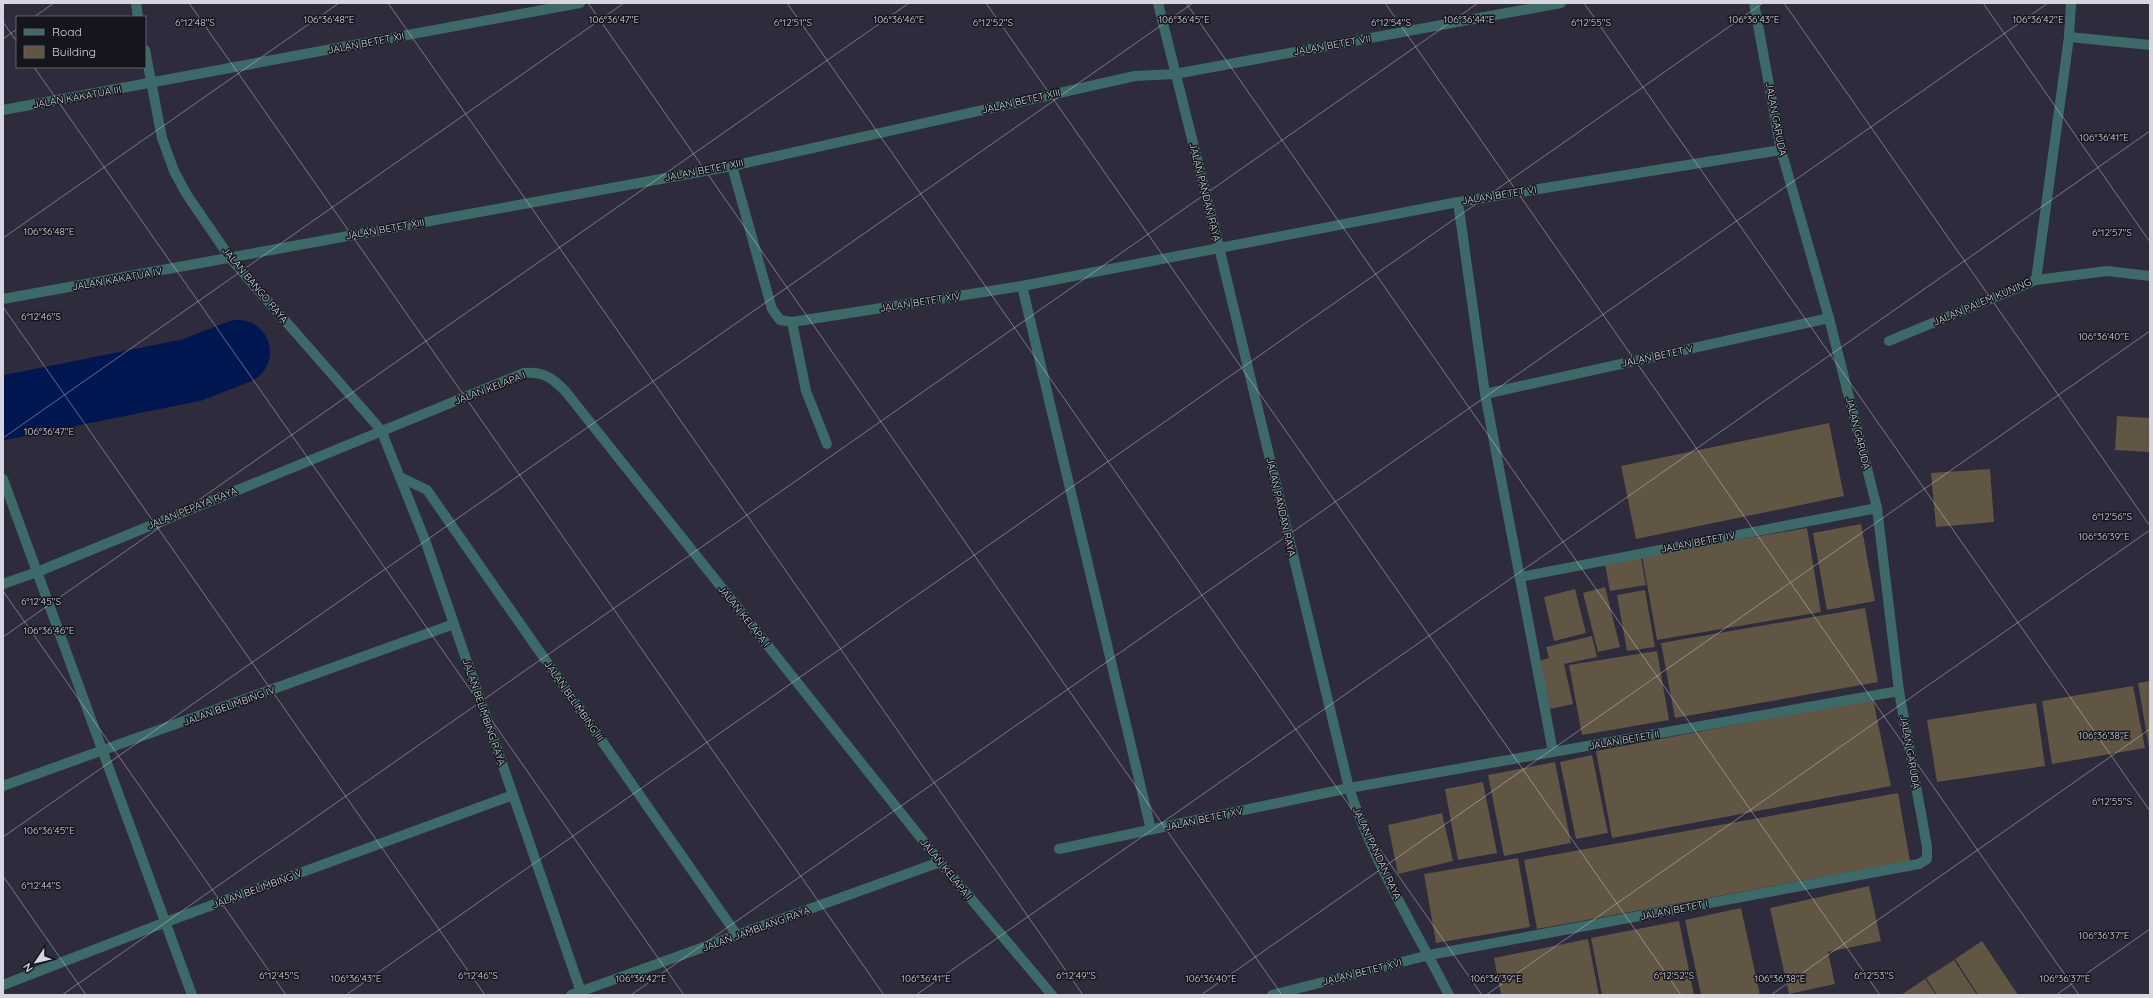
<svg xmlns="http://www.w3.org/2000/svg" width="2153" height="998" font-family="Quicksand,sans-serif">
<style>
.lines{fill:none;stroke-linecap:round;stroke-linejoin:round}
.river{stroke:#001651;stroke-width:64}
.building{fill:#615544}
.minor{stroke:#3d6a68;stroke-width:10}
.ticks{fill:none;stroke:#d6d5e0;stroke-width:1;stroke-opacity:0.45}
.labels{text-anchor:middle;dominant-baseline:central;stroke-width:3;stroke-linejoin:round;paint-order:stroke}
.street-label{font-size:10px;fill:#d6d5e0;stroke:#15151d}
.ticks-label{font-size:10px;text-anchor:middle;fill:#d6d5e0;stroke:#15151d;stroke-width:3;stroke-linejoin:round;paint-order:stroke}
</style>
<rect width="100%" height="100%" fill="#2d2b3c"/>
<g class="lines">
<polyline class="river" points="3,408 192,370 238,352"/>
</g>
<g class="building">
<polygon points="2117,416 2150,418 2150,452 2115,450"/>
<polygon points="1829,423 1844,496 1636,539 1621,466"/>
<polygon points="1990,469 1994,522 1936,527 1931,473"/>
<polygon points="1861,524 1875,601 1827,610 1813,533"/>
<polygon points="1807,528 1821,612 1657,640 1642,556"/>
<polygon points="1641,558 1646,585 1610,591 1605,564"/>
<polygon points="1605,587 1620,647 1598,652 1583,593"/>
<polygon points="1575,589 1586,633 1554,641 1544,597"/>
<polygon points="1645,590 1655,647 1627,651 1617,595"/>
<polygon points="1865,608 1878,682 1675,718 1661,643"/>
<polygon points="1592,636 1597,657 1564,664 1573,704 1550,709 1539,661 1549,658 1546,647"/>
<polygon points="1657,651 1669,720 1582,735 1569,665"/>
<polygon points="2150,681 2150,748 2149,748 2138,683"/>
<polygon points="2133,686 2145,748 2052,764 2042,701"/>
<polygon points="1873,699 1891,786 1612,838 1596,751"/>
<polygon points="2036,703 2045,766 1937,782 1927,720"/>
<polygon points="1592,755 1608,833 1576,839 1560,762"/>
<polygon points="1555,762 1571,843 1504,856 1488,775"/>
<polygon points="1483,782 1497,853 1458,860 1445,789"/>
<polygon points="1898,793 1910,861 1537,929 1524,860"/>
<polygon points="1442,813 1453,861 1398,874 1388,825"/>
<polygon points="1518,858 1530,927 1436,943 1424,874"/>
<polygon points="1869,886 1881,941 1828,952 1835,984 1789,994 1770,908"/>
<polygon points="1741,908 1760,995 1701,995 1685,920"/>
<polygon points="1679,921 1694,995 1602,995 1591,938"/>
<polygon points="1588,939 1599,995 1501,995 1494,958"/>
<polygon points="1982,941 2018,995 1978,995 1955,959"/>
<polygon points="1954,960 1977,995 1937,995 1926,978"/>
<polygon points="1925,979 1936,995 1901,995"/>
</g>
<g class="lines">
<g class="minor">
<polyline points="136,3 138,17"/>
<path d="M 1158,3 L 1219,247 L 1349,788 C 1373,861 1414,927 1449,995"/>
<polyline points="2069,37 2150,45"/>
<polyline points="145,50 162,138 174,171 187,195 231,259 381,430 425,540 582,995"/>
<polyline points="3,110 580,3"/>
<polyline points="732,166 772,309 780,320 792,322 1022,286 1458,202 1781,150"/>
<polyline points="1458,202 1485,394 1553,752"/>
<polyline points="2036,280 2069,37 2071,3"/>
<polyline points="1022,286 1151,830"/>
<polyline points="3,299 732,166 1135,76 1175,74 1561,3"/>
<polyline points="792,322 806,391 827,444"/>
<polyline points="1889,341 2036,280 2107,271 2150,276"/>
<polyline points="1485,394 1829,318"/>
<polyline points="402,478 427,490 737,935"/>
<polyline points="3,479 192,995"/>
<polyline points="1520,577 1877,508"/>
<path d="M 3,584 L 37,572 L 524,373 C 543,371 553,378 566,392 L 940,862 L 1052,995"/>
<polyline points="3,786 454,624"/>
<polyline points="1059,849 1349,788 1899,691"/>
<polyline points="3,985 166,922 513,795"/>
<polyline points="571,995 940,862"/>
<polyline points="1272,995 1429,955 1919,864 1927,859 1927,847 1899,691 1877,508 1829,318 1781,150 1754,3"/>
</g>
</g>
<path class="ticks" d="M 189,3 L 884,995M 388,3 L 1083,995M 588,3 L 1282,995M 787,3 L 1482,995M 986,3 L 1681,995M 1186,3 L 1880,995M 1385,3 L 2079,995M 1584,3 L 2150,811M 1784,3 L 2150,526M 1983,3 L 2150,242M 34,17 L 54,3M 3,22 L 17,42M 3,39 L 17,29M 34,67 L 684,995M 3,238 L 339,3M 3,307 L 485,995M 3,438 L 624,3M 3,591 L 286,995M 3,637 L 909,3M 3,837 L 1193,3M 3,876 L 86,995M 62,995 L 1478,3M 346,995 L 1763,3M 631,995 L 2048,3M 916,995 L 2150,131M 1201,995 L 2150,331M 1486,995 L 2150,530M 1771,995 L 2150,729M 2056,995 L 2150,929"/>
<g class="labels">
<g class="street-label">
<text transform="translate(366 43) rotate(-11)">JALAN BETET XII</text>
<text transform="translate(1332 45) rotate(-10)">JALAN BETET VII</text>
<text transform="translate(77 97) rotate(-10)">JALAN KAKATUA III</text>
<text transform="translate(1021 101) rotate(-13)">JALAN BETET XIII</text>
<text transform="translate(1776 119) rotate(79)">JALAN GARUDA</text>
<text transform="translate(704 170) rotate(-11)">JALAN BETET XIII</text>
<text transform="translate(1205 192) rotate(76)">JALAN PANDAN RAYA</text>
<text transform="translate(1499 195) rotate(-9)">JALAN BETET VI</text>
<text transform="translate(385 229) rotate(-10)">JALAN BETET XIII</text>
<text transform="translate(117 279) rotate(-10)">JALAN KAKATUA IV</text>
<text transform="translate(255 285) rotate(50)">JALAN BANGO RAYA</text>
<text transform="translate(920 302) rotate(-9)">JALAN BETET XIV</text>
<text transform="translate(1982 302) rotate(-23)">JALAN PALEM KUNING</text>
<text transform="translate(1657 356) rotate(-12)">JALAN BETET V</text>
<text transform="translate(490 388) rotate(-21)">JALAN KELAPA I</text>
<text transform="translate(1858 433) rotate(76)">JALAN GARUDA</text>
<text transform="translate(1281 507) rotate(77)">JALAN PANDAN RAYA</text>
<text transform="translate(192 508) rotate(-22)">JALAN PEPAYA RAYA</text>
<text transform="translate(1698 542) rotate(-11)">JALAN BETET IV</text>
<text transform="translate(744 616) rotate(51)">JALAN KELAPA I</text>
<text transform="translate(574 701) rotate(55)">JALAN BELIMBING III</text>
<text transform="translate(229 706) rotate(-20)">JALAN BELIMBING IV</text>
<text transform="translate(484 712) rotate(71)">JALAN BELIMBING RAYA</text>
<text transform="translate(1624 740) rotate(-10)">JALAN BETET II</text>
<text transform="translate(1910 752) rotate(80)">JALAN GARUDA</text>
<text transform="translate(1204 819) rotate(-12)">JALAN BETET XV</text>
<text transform="translate(1377 853) rotate(65)">JALAN PANDAN RAYA</text>
<text transform="translate(946 869) rotate(51)">JALAN KELAPA I</text>
<text transform="translate(257 889) rotate(-20)">JALAN BELIMBING V</text>
<text transform="translate(1674 910) rotate(-11)">JALAN BETET I</text>
<text transform="translate(756 929) rotate(-20)">JALAN JAMBLANG RAYA</text>
<text transform="translate(1362 972) rotate(-14)">JALAN BETET XVI</text>
</g>
</g>
<g class="ticks-label">
<text x="614" y="23">106°36'47"E</text>
<text x="899" y="23">106°36'46"E</text>
<text x="1184" y="23">106°36'45"E</text>
<text x="1469" y="23">106°36'44"E</text>
<text x="1754" y="23">106°36'43"E</text>
<text x="2038" y="23">106°36'42"E</text>
<text x="329" y="23">106°36'48"E</text>
<text x="195" y="26">6°12'48"S</text>
<text x="793" y="26">6°12'51"S</text>
<text x="993" y="26">6°12'52"S</text>
<text x="1391" y="26">6°12'54"S</text>
<text x="1591" y="26">6°12'55"S</text>
<text x="2104" y="141">106°36'41"E</text>
<text x="49" y="235">106°36'48"E</text>
<text x="2112" y="236">6°12'57"S</text>
<text x="41" y="320">6°12'46"S</text>
<text x="2104" y="340">106°36'40"E</text>
<text x="49" y="435">106°36'47"E</text>
<text x="2112" y="520">6°12'56"S</text>
<text x="2104" y="540">106°36'39"E</text>
<text x="41" y="605">6°12'45"S</text>
<text x="49" y="634">106°36'46"E</text>
<text x="2104" y="739">106°36'38"E</text>
<text x="2112" y="805">6°12'55"S</text>
<text x="49" y="834">106°36'45"E</text>
<text x="41" y="889">6°12'44"S</text>
<text x="2104" y="939">106°36'37"E</text>
<text x="279" y="979">6°12'45"S</text>
<text x="478" y="979">6°12'46"S</text>
<text x="1076" y="979">6°12'49"S</text>
<text x="1674" y="979">6°12'52"S</text>
<text x="1874" y="979">6°12'53"S</text>
<text x="356" y="982">106°36'43"E</text>
<text x="641" y="982">106°36'42"E</text>
<text x="926" y="982">106°36'41"E</text>
<text x="1211" y="982">106°36'40"E</text>
<text x="1496" y="982">106°36'39"E</text>
<text x="1780" y="982">106°36'38"E</text>
<text x="2065" y="982">106°36'37"E</text>
</g>
<rect width="2153" height="998" fill="none" stroke="#d6d5e0" stroke-width="8"/>
<rect x="16" y="16" width="130" height="52" fill="#15151d" stroke="#62626b"/>
<rect x="24" y="29" width="20" height="6" fill="#3d6a68" stroke="#62626b"/>
<text x="52" y="36" font-size="12" fill="#d6d5e0">Road</text>
<rect x="24" y="46" width="20" height="12" fill="#615544" stroke="#62626b"/>
<text x="52" y="56" font-size="12" fill="#d6d5e0">Building</text>
<g transform="translate(36 962) rotate(235)" stroke="#15151d" stroke-width="3" paint-order="stroke">
<path d="M0-3L7 15L0 10L-7 15Z" fill="#d6d5e0"/>
<text y="-6" font-size="11" font-weight="bold" text-anchor="middle" fill="#d6d5e0">N</text>
</g>
</svg>
